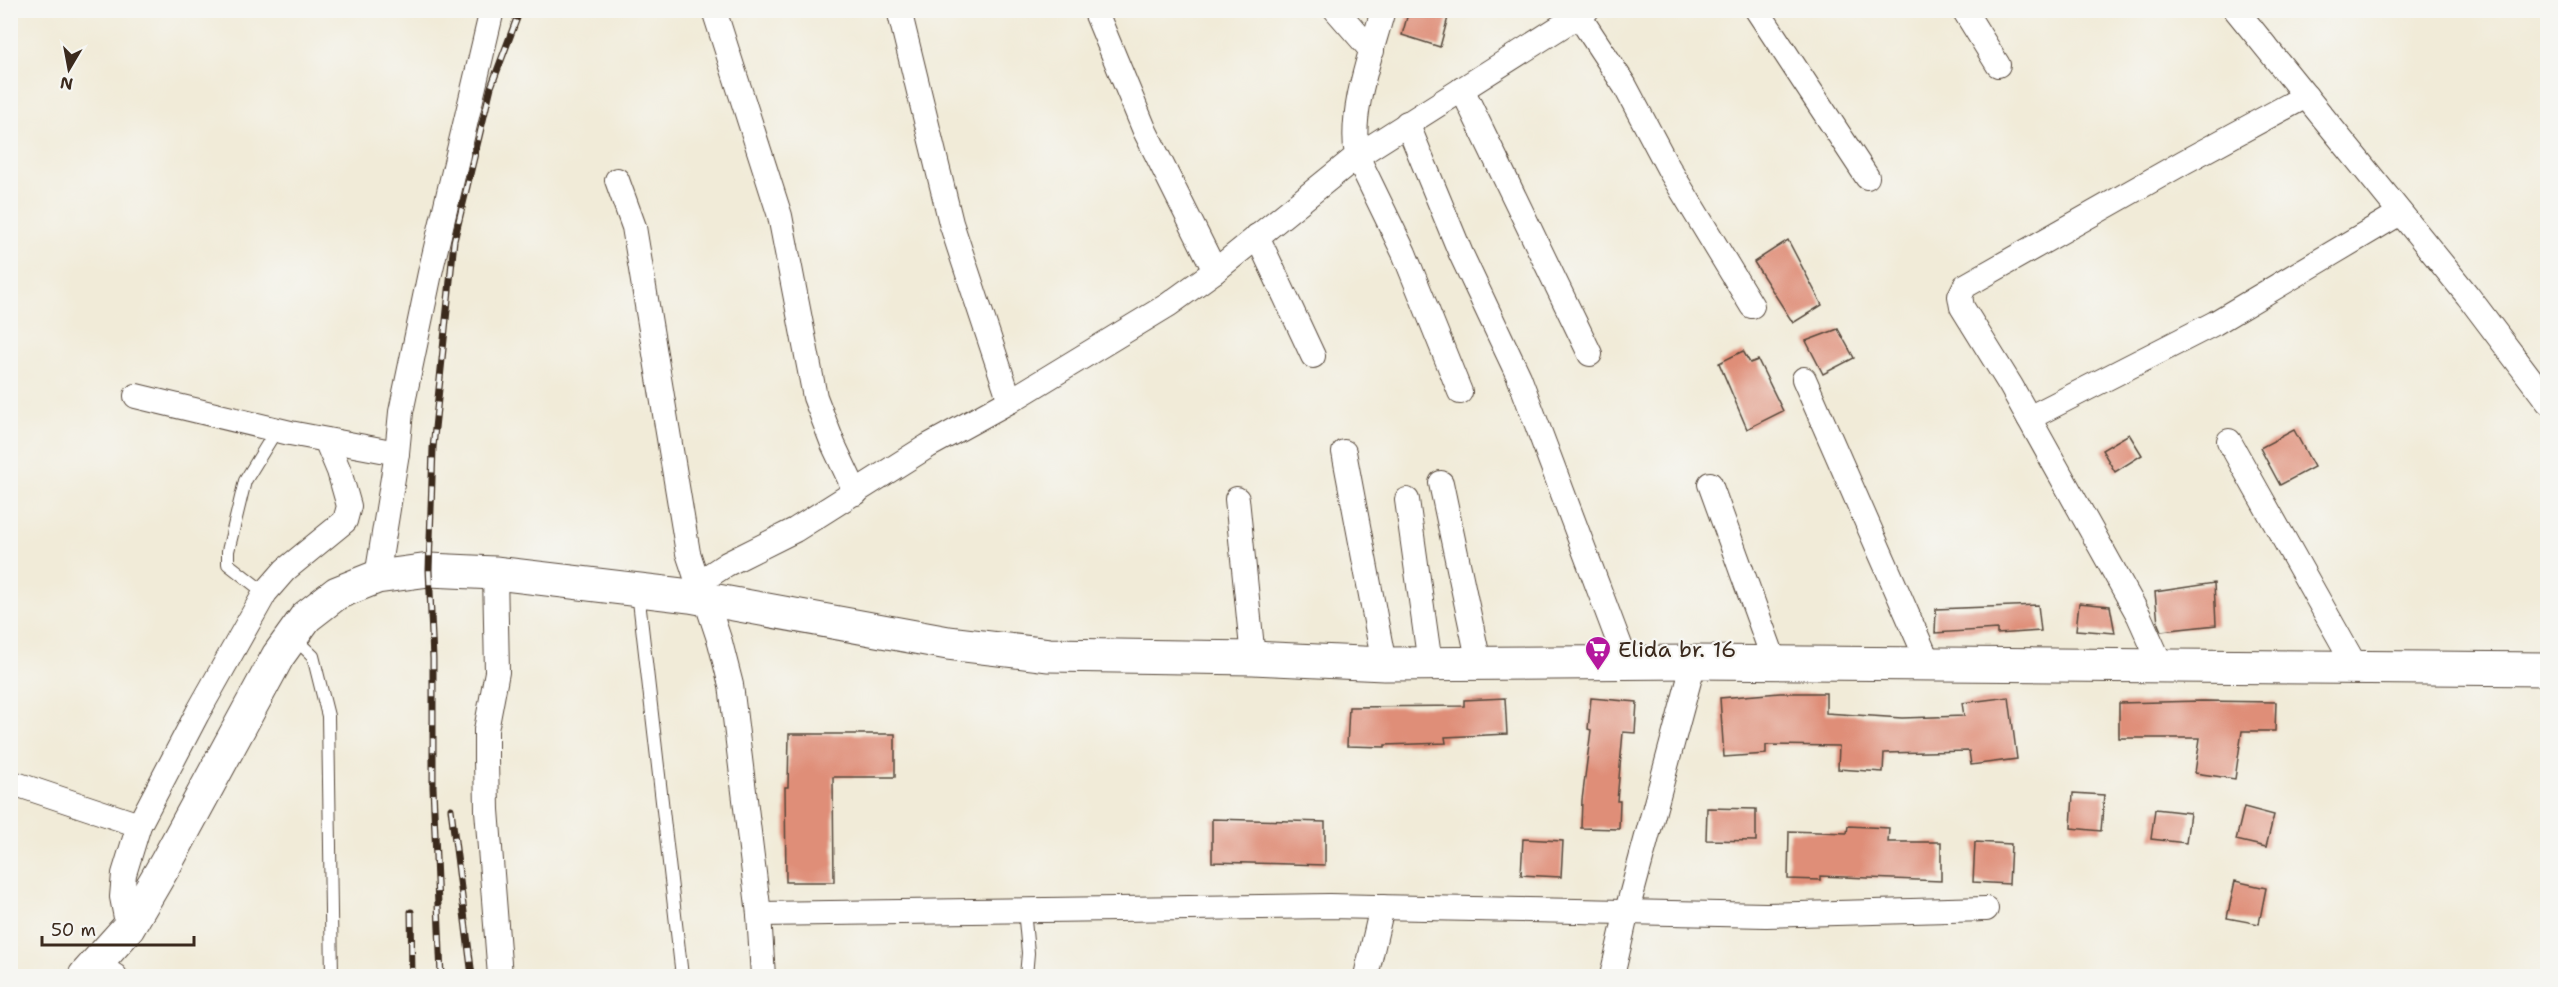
<svg xmlns="http://www.w3.org/2000/svg" width="2558" height="987" font-family="'Shantell Sans',sans-serif">
<style>
.building{fill:#df8e78}
.lines{fill:none;stroke-linecap:round;stroke-linejoin:round}
.lane-casing{stroke:#56473a;stroke-width:14}
.street-casing{stroke:#56473a;stroke-width:26}
.secondary-casing{stroke:#56473a;stroke-width:35}
.lane{stroke:#fff;stroke-width:12}
.street{stroke:#fff;stroke-width:24}
.secondary{stroke:#fff;stroke-width:33}
.rail-casing{stroke:#3b2a1e;stroke-width:7}
.rail{stroke:#f6f6f2;stroke-width:4.5;stroke-dasharray:14;stroke-linecap:butt}
.labels{text-anchor:middle;dominant-baseline:central;stroke-width:4.5;stroke-linejoin:round;paint-order:stroke}
.poi-label{font-size:22px;fill:#3b2a1e;stroke:#f6f6f2;text-anchor:start}
</style>
<rect width="100%" height="100%" fill="#f6f6f2"/>
<filter id="ink" filterUnits="userSpaceOnUse"><feTurbulence type="fractalNoise" baseFrequency=".0167" numOctaves="2"/><feDisplacementMap in="SourceGraphic" scale="12" xChannelSelector="R" yChannelSelector="G"/><feConvolveMatrix kernelMatrix="1 2 1 2 8 2 1 2 1" color-interpolation-filters="sRGB"/></filter>
<filter id="wash" filterUnits="userSpaceOnUse"><feTurbulence type="fractalNoise" baseFrequency=".008" numOctaves="4" result="noise"/><feDisplacementMap in="SourceGraphic" scale="24" xChannelSelector="R" yChannelSelector="G"/><feGaussianBlur stdDeviation="1.35" result="paint"/><feColorMatrix in="noise" values="0 0 0 0 0 0 0 0 0 0 0 0 0 0 0 0 0 1.4 0 .05"/><feComposite in="paint" operator="in"/></filter>
<g filter="url(#wash)">
<rect width="100%" height="100%" fill="#f1ebd8"/>
<g id="blocks">
<g class="building">
<polygon points="1409,10 1450,10 1440,47 1402,35"/>
<polygon points="1788,240 1822,305 1793,323 1754,262"/>
<polygon points="1838,329 1854,358 1823,374 1806,341"/>
<polygon points="1743,351 1750,363 1758,360 1783,411 1747,429 1719,363"/>
<polygon points="2294,430 2314,467 2280,485 2260,448"/>
<polygon points="2129,434 2142,455 2115,472 2102,450"/>
<polygon points="2214,583 2216,625 2161,631 2158,624 2155,592"/>
<polygon points="2079,603 2110,606 2115,633 2076,630"/>
<polygon points="2038,605 2041,631 1997,634 1997,629 1935,633 1936,609"/>
<polygon points="1780,693 1826,693 1826,713 1902,718 1964,716 1962,703 2009,697 2017,759 1971,765 1969,751 1884,753 1883,772 1838,769 1839,746 1766,745 1766,754 1724,757 1720,698"/>
<polygon points="1505,698 1507,734 1445,737 1446,743 1385,745 1385,747 1347,746 1349,707 1464,706 1464,700"/>
<polygon points="1591,698 1637,702 1635,733 1623,732 1617,801 1620,801 1619,829 1581,828 1582,800 1591,730 1588,729"/>
<polygon points="2202,701 2276,702 2275,731 2242,731 2235,779 2195,773 2200,738 2119,738 2119,703"/>
<polygon points="789,734 895,734 895,777 833,777 834,882 786,882 785,787 788,787"/>
<polygon points="2073,793 2104,795 2101,831 2071,828"/>
<polygon points="2244,807 2274,815 2266,847 2236,840"/>
<polygon points="1707,808 1756,809 1756,841 1706,840"/>
<polygon points="2155,809 2190,813 2186,843 2151,839"/>
<polygon points="1212,819 1325,822 1325,865 1212,862"/>
<polygon points="1848,826 1889,828 1888,842 1941,842 1941,881 1820,876 1820,880 1788,879 1789,831 1847,833"/>
<polygon points="1523,839 1563,841 1561,877 1521,875"/>
<polygon points="1975,842 2011,844 2009,884 1973,882"/>
<polygon points="2235,881 2266,888 2259,924 2227,918"/>
</g>
</g>
</g>
<g filter="url(#ink)">
<use href="#blocks" fill-opacity="0" stroke="#56473a" stroke-width="1.5"/>
<g class="lines">
<defs>
<g id="lane">
<polyline points="638,592 682,976"/>
<polyline points="265,593 228,564 228,551 245,481 277,429"/>
<polyline points="292,636 313,656 328,716 332,976"/>
<polyline points="1024,909 1028,953 1026,976"/>
</g>
<g id="street">
<polyline points="714,10 780,216 815,397 833,444 856,493"/>
<polyline points="899,10 951,223 1010,401"/>
<polyline points="1095,10 1145,131 1215,271"/>
<polyline points="1336,10 1372,51"/>
<polyline points="1757,10 1867,177"/>
<polyline points="1964,10 1998,65"/>
<polyline points="2236,10 2468,296 2548,402"/>
<polyline points="1579,16 1625,86 1669,169 1752,306"/>
<polyline points="1462,89 1590,354"/>
<polyline points="1407,123 1461,254 1519,377 1627,664"/>
<polyline points="617,180 634,227 688,553 698,583"/>
<polyline points="1257,236 1313,356"/>
<polyline points="1804,379 1929,664"/>
<polyline points="1460,392 1404,253 1357,156 1587,10"/>
<polyline points="136,396 290,433 397,453"/>
<polyline points="2029,418 2215,323 2400,213"/>
<polyline points="2229,441 2356,667"/>
<polyline points="1344,452 1384,664"/>
<polyline points="1441,483 1479,663"/>
<polyline points="1710,484 1775,663"/>
<polyline points="1237,499 1253,658"/>
<polyline points="1407,500 1430,664"/>
<polyline points="495,573 497,672 486,730 486,759 487,810 500,976"/>
<polyline points="377,577 397,453 401,412 430,273 492,10"/>
<path d="M 690,596 L 698,583 L 727,564 L 795,530 L 928,446 L 1010,401 L 1168,305 L 1215,271 L 1357,156 C 1349,110 1371,55 1383,10"/>
<polyline points="706,600 720,642 731,685 759,914 763,976"/>
<polyline points="2161,665 2139,616 2011,386 1962,307 1960,296 1965,286 2184,162 2306,96"/>
<polyline points="10,782 139,825"/>
<polyline points="759,914 1329,906 1766,915 1986,909"/>
<polyline points="128,928 122,897 124,874 139,825 197,714 265,593 285,570 345,521 349,506 339,471 326,440"/>
<polyline points="97,965 115,976"/>
<polyline points="1366,976 1382,907"/>
<polyline points="1612,976 1627,911 1694,662"/>
</g>
<polyline id="secondary" points="85,976 128,928 166,863 278,656 306,617 337,593 377,577 429,570 495,573 690,596 948,643 1049,655 1253,658 1384,664 1694,662 2548,669"/>
</defs>
<use href="#lane" class="lane-casing"/>
<use href="#street" class="street-casing"/>
<use href="#secondary" class="secondary-casing"/>
<use href="#lane" class="lane"/>
<use href="#street" class="street"/>
<use href="#secondary" class="secondary"/>
<defs>
<g id="rail">
<polyline points="451,809 472,976"/>
<polyline points="411,912 412,976"/>
<polyline points="441,976 433,787 433,659 429,570 433,448 454,241 491,87 520,10"/>
</g>
</defs>
<use href="#rail" class="rail-casing"/>
<use href="#rail" class="rail"/>
</g>
</g>
<defs>
<symbol id="supermarket-pin" viewBox="-11 -11 22 30"><path d="M0 17L-7.5 6A9.5 9.5 0 1 1 7.5 6Z" fill="#b5179e" stroke="#f6f6f2"/><path d="M-6-5.5h2.5l.6 2H6L4.5 2H-2.5L-4.4-4H-6ZM-1.5 3.2a1.3 1.3 0 1 0 .1 0ZM3 3.2a1.3 1.3 0 1 0 .1 0Z" fill="#fff"/></symbol>
</defs>
<g fill-rule="evenodd">
<use href="#supermarket-pin" x="1583" y="634" width="30" height="40"/>
</g>
<g class="labels">
<g class="poi-label">
<text x="1618" y="649">Elida br. 16</text>
</g>
</g>
<rect width="2558" height="987" fill="none" stroke="#f6f6f2" stroke-width="36"/>
<g transform="translate(69 69) rotate(190)" stroke="#f6f6f2" stroke-width="4.5" paint-order="stroke">
<path d="M0-4.5L10 22L0 15L-10 22Z" fill="#3b2a1e"/>
<text y="-9" font-size="16" font-weight="bold" text-anchor="middle" fill="#3b2a1e">N</text>
</g>
<path d="M42 936v9h152v-9" fill="none" stroke="#3b2a1e" stroke-width="3"/>
<text x="51" y="936" font-size="18" fill="#3b2a1e" stroke="#f6f6f2" stroke-width="4.5" paint-order="stroke">50 m</text>
</svg>
